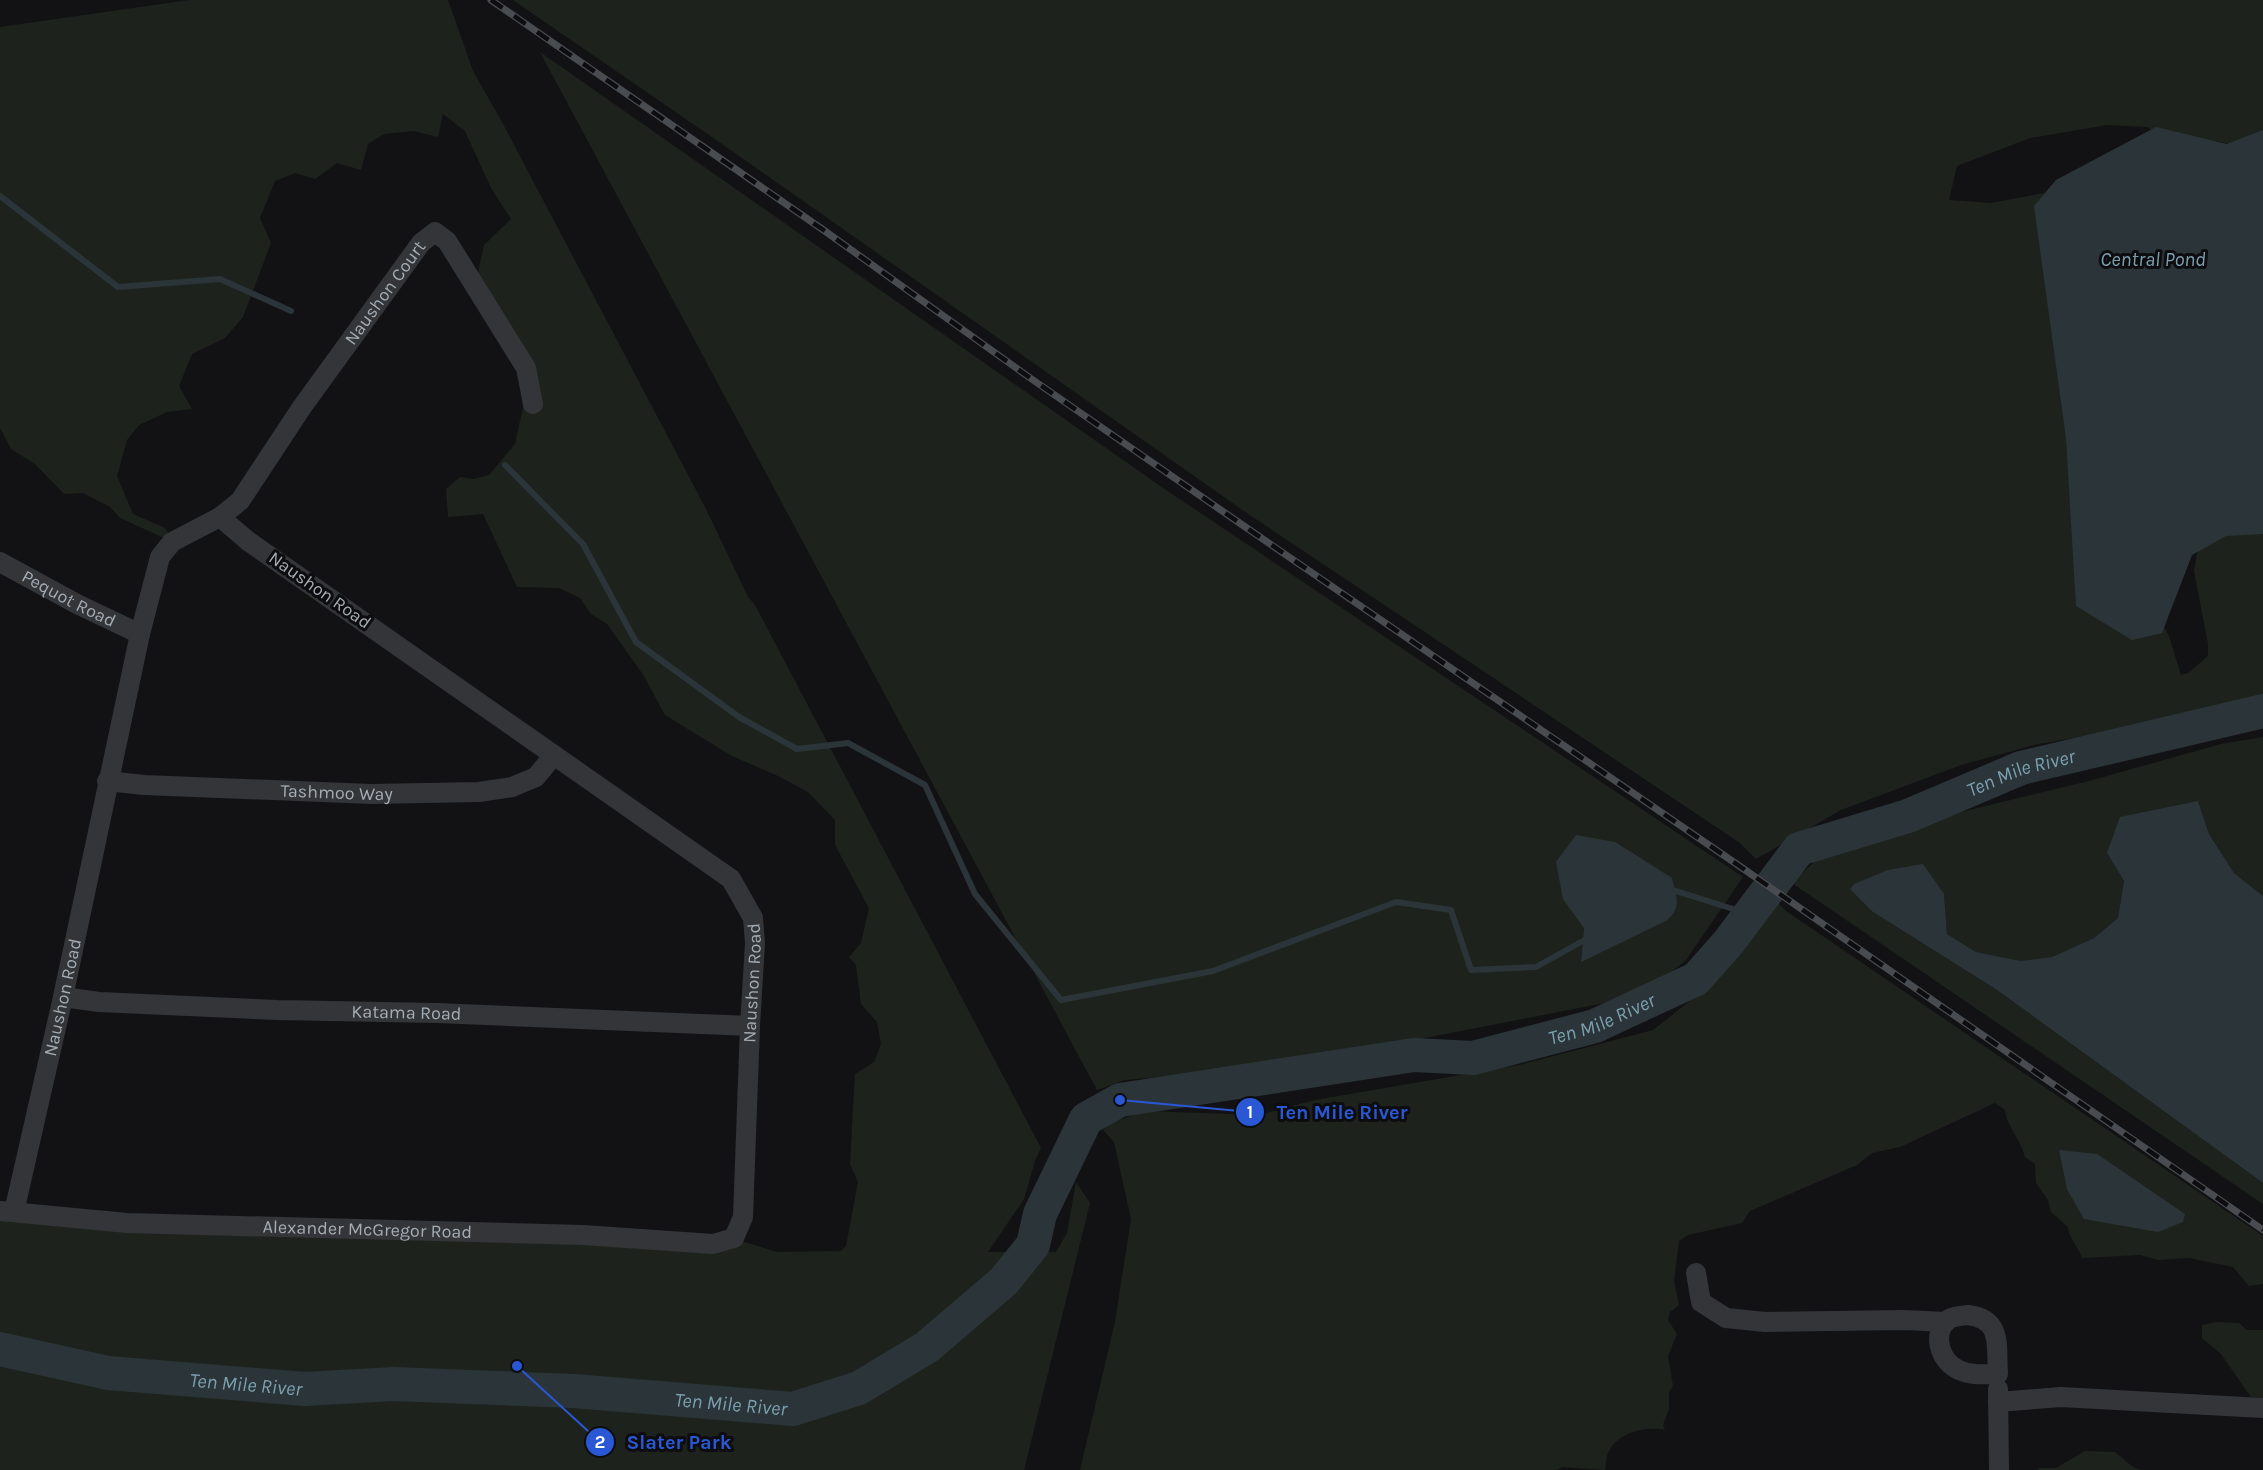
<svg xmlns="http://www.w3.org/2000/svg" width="2263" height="1470" font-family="Karla,sans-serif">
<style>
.green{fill:#1d231c;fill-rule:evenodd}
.water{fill:#2b3539}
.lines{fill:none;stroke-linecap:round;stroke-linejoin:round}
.stream{stroke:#2b3539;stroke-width:6}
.river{stroke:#2b3539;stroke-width:34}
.minor{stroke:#333539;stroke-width:20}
.rail-casing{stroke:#484b50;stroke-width:7}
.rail{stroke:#0d0d0f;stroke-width:4.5;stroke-dasharray:14;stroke-linecap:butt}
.labels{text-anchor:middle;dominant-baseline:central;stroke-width:6;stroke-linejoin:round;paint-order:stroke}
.street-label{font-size:18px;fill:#a4acb4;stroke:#0d0d0f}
.water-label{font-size:20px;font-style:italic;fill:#7ba0af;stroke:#0d0d0f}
.leader{fill:none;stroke:#2a57d4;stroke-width:2}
.callout-dot{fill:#2a57d4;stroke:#0d0d0f;stroke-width:2}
.mark-label{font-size:18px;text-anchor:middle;font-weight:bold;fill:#fff}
.callout-label{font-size:20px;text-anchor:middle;font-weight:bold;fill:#2a57d4;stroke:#0d0d0f;stroke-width:6;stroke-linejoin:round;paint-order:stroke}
</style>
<rect width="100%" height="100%" fill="#121214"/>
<g class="green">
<polygon points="189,0 448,0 473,71 502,122 706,509 748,597 755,605 1041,1148 1035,1161 1024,1199 988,1252 1056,1252 1067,1233 1076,1182 1090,1203 1024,1470 0,1470 0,1212 741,1241 777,1252 841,1251 846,1246 858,1182 850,1164 855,1074 874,1062 881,1044 877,1022 861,1004 856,965 849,957 861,943 869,908 835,845 835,820 808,792 778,776 730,755 665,715 644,676 607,624 591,614 580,598 559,588 517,587 483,514 448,517 446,489 460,477 474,479 489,475 515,444 523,407 538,390 477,277 484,245 511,219 491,188 465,131 443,114 438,137 414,131 384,134 368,144 361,170 337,163 315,179 295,173 275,181 260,218 271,243 243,317 225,338 192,354 179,386 192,409 167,412 139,425 127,440 117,476 133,514 165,528 175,543 120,518 110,507 83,493 64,494 35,464 11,449 0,428 0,27"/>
<polygon points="513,0 2263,0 2263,152 2217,141 2176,144 2147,127 2107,125 2030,138 1957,166 1949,200 1991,203 2055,191 2210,422 2152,605 2169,636 2181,675 2188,673 2208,656 2208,644 2194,571 2201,532 2263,526 2263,695 2165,723 2038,744 1961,765 1841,810 1756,859 1740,843 1244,511 725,146"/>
<path d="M 540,52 L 1166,490 L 1743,877 L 1686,960 L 1658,983 L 1620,1000 L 1281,1066 L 1125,1080 L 1097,1090 ZM 1666,921 L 1581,961 L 1584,928 Z"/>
<polygon points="2263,737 2263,896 2234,873 2209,834 2198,801 2107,853 2124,881 2118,918 2094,938 2052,957 2021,961 1976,952 1947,934 1944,894 1873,912 1997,990 2263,1183 2263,1204 1792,883 1814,862 1883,831 2089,781 2221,744"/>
<path d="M 1777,902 L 1786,911 L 2263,1236 L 2263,1284 L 2249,1286 L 2233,1267 L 2189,1258 L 2158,1260 L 2140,1255 L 2082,1258 C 2078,1246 2069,1239 2068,1227 L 2051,1212 L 2048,1200 L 2036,1183 L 2035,1164 L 2025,1157 C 2021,1140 2006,1125 2005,1110 L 1995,1103 L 1900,1147 L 1872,1153 L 1857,1165 L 1750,1211 L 1742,1223 L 1688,1235 L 1679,1241 L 1674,1281 L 1679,1305 L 1670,1312 L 1668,1320 L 1677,1334 L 1668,1356 L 1673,1386 L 1669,1392 L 1669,1409 L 1663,1425 L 1665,1430 C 1647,1426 1619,1432 1609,1451 C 1606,1456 1606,1464 1605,1470 L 1562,1467 L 1557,1470 L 1080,1470 L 1115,1322 L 1131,1219 L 1114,1142 L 1103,1130 L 1110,1123 L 1146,1111 L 1259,1115 L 1315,1100 L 1519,1065 L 1653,1030 L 1690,1001 L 1735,959 Z"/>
<polygon points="2217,1322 2239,1323 2247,1330 2263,1330 2263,1398 2251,1397 2221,1354 2202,1338 2202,1325"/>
<polygon points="2085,1451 2115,1452 2133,1467 2140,1470 2038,1470 2039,1468 2056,1468"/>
</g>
<g class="water">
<polygon points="2156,127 2227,144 2263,130 2263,534 2226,536 2192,555 2162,633 2132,640 2076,606 2066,438 2034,206 2056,180"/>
<polygon points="2198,801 2209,834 2234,873 2263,896 2263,1183 1997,990 1873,912 1850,889 1854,884 1888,870 1923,864 1944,894 1947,934 1976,952 2021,961 2052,957 2094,938 2118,918 2124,881 2107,853 2120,817"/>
<path d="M 1576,835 L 1615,842 L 1672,878 C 1676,897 1683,907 1666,921 L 1581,962 L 1584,928 L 1563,899 L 1556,862 Z"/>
<polygon points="2059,1150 2097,1154 2185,1214 2183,1222 2158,1232 2084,1219 2067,1189"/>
</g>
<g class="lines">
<g class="stream">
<polyline points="0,196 118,287 220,279 291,311"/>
<polyline points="505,465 583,544 636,642 739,717 797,749 848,743 925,785 975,894 1061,1000 1213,971 1396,902 1451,910 1471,970 1536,967 1590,937"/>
<polyline points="1669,892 1673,890 1749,914"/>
</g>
<path class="river" id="s1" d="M 0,1349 L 108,1373 L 305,1389 L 393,1384 L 574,1391 L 793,1409 L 859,1388 L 927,1347 L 1004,1281 L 1033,1245 L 1040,1214 L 1086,1119 L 1120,1100 L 1414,1055 L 1473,1058 L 1595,1026 L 1696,979 L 1728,943 L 1799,849 L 1908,816 L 2021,768 L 2263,711"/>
<g class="minor">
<path id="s2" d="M 0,562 L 77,604 L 140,634"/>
<path id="s3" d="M 107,781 L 144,785 L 371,794 L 479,792 L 512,787 L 536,777 L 554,755"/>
<path id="s4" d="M 63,997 L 99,1002 L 277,1010 L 437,1013 L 750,1026"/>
<path id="s5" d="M 0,1211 L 127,1223 L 583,1235 L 713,1244 L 734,1238 L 743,1217 L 750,1026 L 755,943 L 753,918 L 731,879 L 248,541 L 220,517"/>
<path id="s6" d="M 14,1212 L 63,997 L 140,634 L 160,557 L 172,542 L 220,517 L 240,501 L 302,407 L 421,243 L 435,232 L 447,241 L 526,368 L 533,404"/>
<polyline points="1696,1273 1701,1302 1726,1318 1765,1322 1904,1320 1946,1322"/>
<path d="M 1968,1315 C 2003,1319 1996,1346 1998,1374 C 1985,1374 1972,1376 1959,1370 C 1942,1363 1932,1338 1945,1322 C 1951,1316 1960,1316 1968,1315 Z"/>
<polyline points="1998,1389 1999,1470"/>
<polyline points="1998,1402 2061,1397 2263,1408"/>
</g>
<defs>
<polyline id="rail" points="491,0 822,229 1033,380 1241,524 1738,865 2263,1230"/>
</defs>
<use href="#rail" class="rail-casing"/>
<use href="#rail" class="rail"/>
</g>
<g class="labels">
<g class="street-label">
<text stroke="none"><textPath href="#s6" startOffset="1024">Naushon Court</textPath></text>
<text transform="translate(320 590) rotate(35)">Naushon Road</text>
<text stroke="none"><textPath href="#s2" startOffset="78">Pequot Road</textPath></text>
<text stroke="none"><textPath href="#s3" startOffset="230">Tashmoo Way</textPath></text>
<text stroke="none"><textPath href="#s5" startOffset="993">Naushon Road</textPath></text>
<text stroke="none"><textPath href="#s6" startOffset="220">Naushon Road</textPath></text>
<text stroke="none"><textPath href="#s4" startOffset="344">Katama Road</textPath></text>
<text stroke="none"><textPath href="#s5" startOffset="368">Alexander McGregor Road</textPath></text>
</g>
<g class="water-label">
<text x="2153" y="259">Central Pond</text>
<text stroke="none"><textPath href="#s1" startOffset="2265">Ten Mile River</textPath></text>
<text stroke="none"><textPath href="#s1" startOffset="1761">Ten Mile River</textPath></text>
<text stroke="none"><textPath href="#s1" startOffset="249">Ten Mile River</textPath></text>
<text stroke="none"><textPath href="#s1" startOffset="735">Ten Mile River</textPath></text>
</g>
</g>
<path class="leader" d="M1120 1100L1250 1112M517 1366L600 1442"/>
<g class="callout-dot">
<circle cx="1120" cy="1100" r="6"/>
<circle cx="517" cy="1366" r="6"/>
<circle cx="1250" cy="1112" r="15"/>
<circle cx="600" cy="1442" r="15"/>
</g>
<g class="mark-label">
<text x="1250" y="1118">1</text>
<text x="600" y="1448">2</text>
</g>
<g class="callout-label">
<text x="1342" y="1119">Ten Mile River</text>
<text x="679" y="1449">Slater Park</text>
</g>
</svg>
